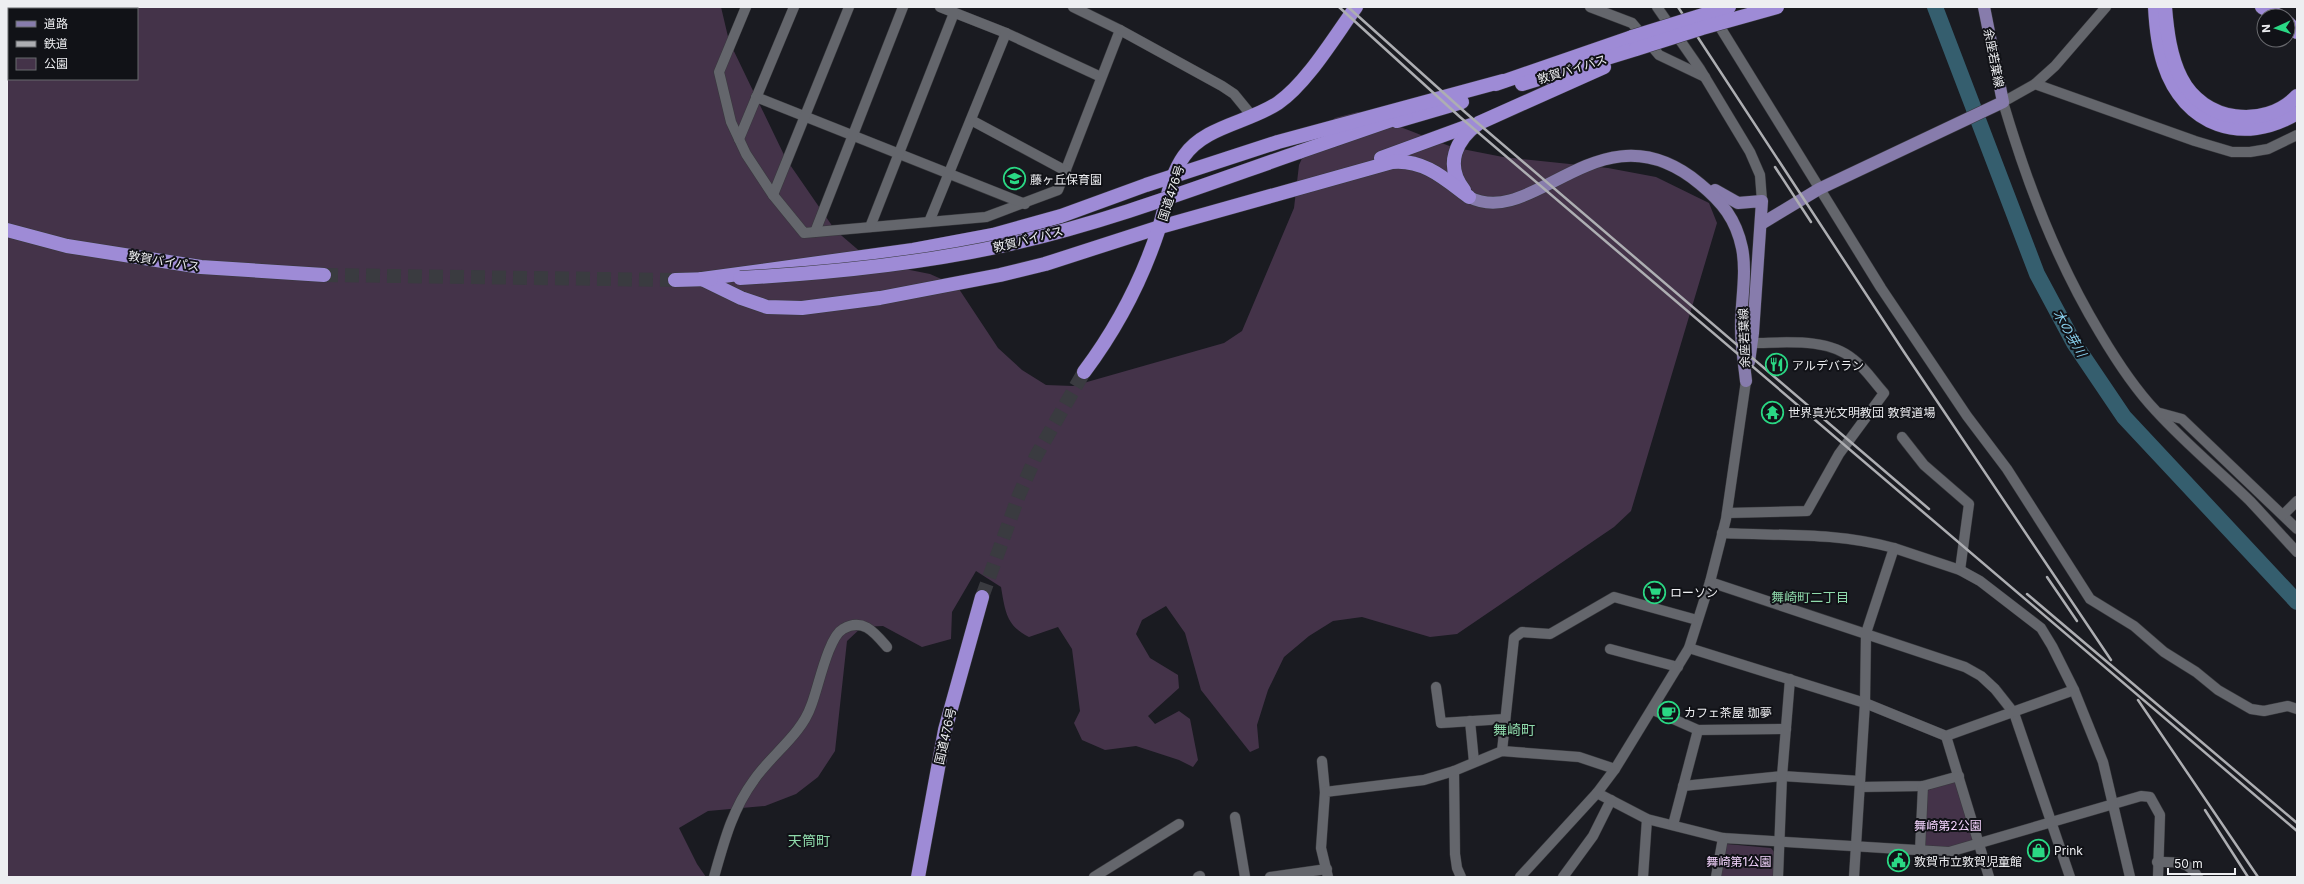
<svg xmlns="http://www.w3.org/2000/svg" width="2304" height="884" font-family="Inter,'Noto Sans JP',sans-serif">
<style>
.green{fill:#443349;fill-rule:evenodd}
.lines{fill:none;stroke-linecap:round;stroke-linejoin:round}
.river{stroke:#355e6e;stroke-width:16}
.highway-tunnel{stroke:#3a3b40;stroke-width:14;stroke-dasharray:14 7;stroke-linecap:butt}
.minor-casing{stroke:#38393d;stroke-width:11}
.major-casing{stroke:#38393d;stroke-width:13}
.highway-casing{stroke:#38393d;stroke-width:15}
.minor{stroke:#64666c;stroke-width:10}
.major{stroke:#877cac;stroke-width:12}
.highway{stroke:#9e8bd6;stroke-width:14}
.rail{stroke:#adaeb2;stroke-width:2.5}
.highway-bridge-casing{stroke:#38393d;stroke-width:15;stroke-linecap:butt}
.highway-bridge{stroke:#9e8bd6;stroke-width:14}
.labels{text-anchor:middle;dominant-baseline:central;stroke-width:4;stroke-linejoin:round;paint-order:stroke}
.street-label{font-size:12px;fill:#edeef1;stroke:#111217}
.poi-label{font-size:12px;fill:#edeef1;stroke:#111217;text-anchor:start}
.park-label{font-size:12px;fill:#f4d4fe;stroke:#111217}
.water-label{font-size:13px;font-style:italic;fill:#8ad2f0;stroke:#111217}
.neighbourhood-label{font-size:13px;fill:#8fdaab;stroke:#111217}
.quarter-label{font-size:14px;fill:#8fdaab;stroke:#111217}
</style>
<rect width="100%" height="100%" fill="#1a1b21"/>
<g class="green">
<path d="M 7,7 L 721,7 L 729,41 L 786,159 L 835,230 L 863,254 L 900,268 L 930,274 L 957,286 L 998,348 L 1022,370 L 1046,385 L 1073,386 L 1224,343 L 1242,331 L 1294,208 L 1299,165 L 1311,139 L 1335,118 L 1358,112 L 1385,121 L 1452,147 L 1503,157 L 1608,168 L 1656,177 L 1709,203 L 1717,223 L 1631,511 L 1614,527 L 1457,634 L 1430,637 L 1362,617 L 1333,621 L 1309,636 L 1284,657 L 1268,690 L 1257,725 L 1259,748 L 1250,752 L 1201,690 L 1185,633 L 1166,606 L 1142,620 L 1136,634 L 1150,658 L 1178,675 L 1179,688 L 1148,716 L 1155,724 L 1179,711 L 1190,719 L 1198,760 L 1193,767 L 1179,760 L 1136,746 L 1105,750 L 1082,740 L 1074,723 L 1080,711 L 1072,649 L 1058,627 L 1029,637 C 1006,626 1005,610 1001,587 L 976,571 L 952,612 L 951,639 L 922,647 L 883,626 L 862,627 L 847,641 L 835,751 L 818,777 L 796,794 L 765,806 L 708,811 L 679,828 L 697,864 L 706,877 L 7,877 ZM 9,9 L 137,9 L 137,79 L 9,79 Z"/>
<polygon points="1955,780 1974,840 1950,848 1926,847 1924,844 1926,791"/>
<polygon points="1727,844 1771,848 1775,853 1773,877 1719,877"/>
</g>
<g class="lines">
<polyline class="river" points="1935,7 2037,274 2074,343 2124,417 2297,602"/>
<g class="highway-tunnel">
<polyline points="324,275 675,280"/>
<polyline points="982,597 1019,495 1036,456 1084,372"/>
</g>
<defs>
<g id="minor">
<polyline points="746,7 719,72 731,122 746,154 773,195 804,233 986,217 1058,190 1120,30"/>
<polyline points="940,7 1006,33 1101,77"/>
<polyline points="1073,7 1120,30 1222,86 1234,94 1252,116"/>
<polyline points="1590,7 1632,23 1659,55 1705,77"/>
<polyline points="1657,7 1700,69 1750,152 1760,175 1762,201"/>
<path d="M 2106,7 L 2055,66 L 2035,84 L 2003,102 C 2027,183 2056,260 2100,333 C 2116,360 2134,388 2156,411 C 2185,443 2219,471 2250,501 C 2266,518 2281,535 2297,552"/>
<polyline points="1715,19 1881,288 1967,416 2007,469 2090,599 2134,626 2164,652 2196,672 2218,690 2251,709 2264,711 2288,706 2297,709"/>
<polyline points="2035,84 2195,141 2232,152 2250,152 2268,149 2297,135"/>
<polyline points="756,97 1025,204"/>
<polyline points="971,120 1066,171"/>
<polyline points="739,139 794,7"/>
<polyline points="773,195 849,7"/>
<polyline points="929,222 1006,33"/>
<polyline points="870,227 954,13"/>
<polyline points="815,232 903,7"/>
<polyline points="2160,413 2182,419 2297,529"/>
<polyline points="1902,437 1924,465 1969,504 1960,570"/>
<path d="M 1727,513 L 1807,511 L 1839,454 L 1884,393 C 1874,382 1865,368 1853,359 C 1827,337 1783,343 1752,343"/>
<polyline points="2283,515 2297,501"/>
<path d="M 1722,533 C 1783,536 1835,532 1894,548"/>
<polyline points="1710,582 1965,667 1981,676 1995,689 2014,713 2070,877"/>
<polyline points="1689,648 1865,703 1946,736 2074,690"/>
<polyline points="1610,649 1678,667"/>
<polyline points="1436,687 1441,723 1505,719"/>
<polyline points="1653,710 1698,730 1786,729"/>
<polyline points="1470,721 1474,762"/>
<polyline points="1946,736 1989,877"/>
<polyline points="1502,751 1514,638 1522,632 1550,634 1614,597 1697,620"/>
<polyline points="1322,761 1325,792"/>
<polyline points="1454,771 1455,854 1457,868 1461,877"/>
<polyline points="1683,786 1782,776 1860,781"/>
<polyline points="1860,787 1923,786 1959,776"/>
<polyline points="1597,793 1647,819 1723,838 1949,852 2141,796 2150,797 2160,815 2158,877"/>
<polyline points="1235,817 1245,877"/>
<polyline points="1673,825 1698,730"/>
<polyline points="1920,851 1923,786"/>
<path d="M 2157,862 C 2175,862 2188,860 2198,877"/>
<path d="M 714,877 C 724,842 732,810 754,780 C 771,755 801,735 811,706 C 818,689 828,637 843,629 C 863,617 875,633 887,647"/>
<polyline points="1094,877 1179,824"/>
<polyline points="1198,877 1200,876"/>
<polyline points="1270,877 1327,869"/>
<polyline points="1328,877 1321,848 1325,792 1424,780 1454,771 1502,751 1579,757 1615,769"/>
<polyline points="1520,877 1597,793 1615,769 1689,648 1710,582 1726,519 1746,381"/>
<polyline points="1563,877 1593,836 1611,800"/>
<polyline points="1643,877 1647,819"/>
<polyline points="1716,877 1723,838"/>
<polyline points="1778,877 1782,776 1790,679"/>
<polyline points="1854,877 1865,703 1866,633 1894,548 1960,570 1980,581 2041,628 2052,646 2074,690 2103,762 2130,877"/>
</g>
<g id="major">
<polyline points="1715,190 1738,203 1762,201 1753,333 1749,362"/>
<path d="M 1469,197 C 1535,231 1601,101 1700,184 C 1722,202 1736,219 1742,248 C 1747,273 1741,301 1741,327 C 1741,345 1744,363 1746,381"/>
<polyline points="1761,224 1819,189 2003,102 1984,7"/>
</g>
<g id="highway">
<path d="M 2155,7 C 2156,26 2158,46 2164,64 C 2184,126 2243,146 2297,113"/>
<path d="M 2165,7 C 2167,31 2170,56 2181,78 C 2203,122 2264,130 2297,96"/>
<polyline points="2262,7 2279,16"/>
<polyline points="2288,23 2297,32"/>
<polyline points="1496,84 1632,37"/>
<polyline points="1522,84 1636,49"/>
<polyline points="1397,121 1462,102"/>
<polyline points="1299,152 1406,115"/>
<polyline points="1381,158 1471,125"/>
<path d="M 1464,190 C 1444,165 1456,139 1479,123 L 1604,67"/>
<polyline points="7,230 67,246 201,267 324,275"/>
<polyline points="702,279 913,250 993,235 1061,216 1146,185 1278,142 1503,81"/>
<path d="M 702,279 L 741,298 L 767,307 L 802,308 L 880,298 L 1000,275 L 1045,264 L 1160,227 L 1392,162 C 1424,159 1445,179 1469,197"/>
<polyline points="675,280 711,279"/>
<path d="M 1084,372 C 1117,328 1142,280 1159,228 C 1167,204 1169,177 1184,156 C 1205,126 1248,123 1278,103 C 1307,83 1335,36 1356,7"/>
<polyline points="918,877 945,730 982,597"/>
</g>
</defs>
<use href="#minor" class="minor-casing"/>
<use href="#major" class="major-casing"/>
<use href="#highway" class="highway-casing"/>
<use href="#minor" class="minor"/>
<use href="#major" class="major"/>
<use href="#highway" class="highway"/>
<g class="rail">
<polyline points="1339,7 1460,117 2297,831"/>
<polyline points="1348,7 1466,113 1929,509"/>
<polyline points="1678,7 1904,352 2111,660"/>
<polyline points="1775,167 1811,222"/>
<polyline points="2047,577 2077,621"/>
<polyline points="2027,594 2297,823"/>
<polyline points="2138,700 2258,877"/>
<polyline points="2205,810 2248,877"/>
</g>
<defs>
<g id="highway-bridge">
<polyline points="1632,37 1729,7"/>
<polyline points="1636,49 1702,28 1777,7"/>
<path d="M 740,278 C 831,273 921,264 1010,244 C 1108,222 1204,185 1299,152"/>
</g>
</defs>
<use href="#highway-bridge" class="highway-bridge-casing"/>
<use href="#highway-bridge" class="highway-bridge"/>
</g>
<defs>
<symbol id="school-ring" viewBox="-11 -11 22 22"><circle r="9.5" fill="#111217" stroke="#2ad884" stroke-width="1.5"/><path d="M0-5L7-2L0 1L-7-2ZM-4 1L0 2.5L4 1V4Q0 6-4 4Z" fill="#2ad884"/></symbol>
<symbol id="restaurant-ring" viewBox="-11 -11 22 22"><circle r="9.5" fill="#111217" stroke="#2ad884" stroke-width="1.5"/><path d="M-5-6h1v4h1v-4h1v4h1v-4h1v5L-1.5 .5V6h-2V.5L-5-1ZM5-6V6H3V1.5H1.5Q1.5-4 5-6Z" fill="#2ad884"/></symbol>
<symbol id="temple-ring" viewBox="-11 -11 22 22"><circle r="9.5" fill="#111217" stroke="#2ad884" stroke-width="1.5"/><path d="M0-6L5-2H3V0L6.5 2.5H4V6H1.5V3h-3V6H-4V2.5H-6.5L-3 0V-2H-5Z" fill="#2ad884"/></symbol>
<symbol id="supermarket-ring" viewBox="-11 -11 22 22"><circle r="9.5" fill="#111217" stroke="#2ad884" stroke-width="1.5"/><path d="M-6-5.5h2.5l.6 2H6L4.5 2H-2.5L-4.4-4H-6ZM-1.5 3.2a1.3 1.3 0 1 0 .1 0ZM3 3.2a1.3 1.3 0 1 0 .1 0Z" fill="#2ad884"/></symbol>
<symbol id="cafe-ring" viewBox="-11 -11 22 22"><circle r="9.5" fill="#111217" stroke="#2ad884" stroke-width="1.5"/><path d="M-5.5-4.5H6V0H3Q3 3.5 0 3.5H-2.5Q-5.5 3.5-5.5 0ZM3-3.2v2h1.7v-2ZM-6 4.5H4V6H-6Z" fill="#2ad884"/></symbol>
<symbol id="shop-ring" viewBox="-11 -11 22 22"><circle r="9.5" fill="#111217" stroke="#2ad884" stroke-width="1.5"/><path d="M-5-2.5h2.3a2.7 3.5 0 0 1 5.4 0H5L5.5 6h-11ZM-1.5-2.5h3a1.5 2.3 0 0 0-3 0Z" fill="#2ad884"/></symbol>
<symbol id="civic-ring" viewBox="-11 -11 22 22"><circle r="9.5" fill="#111217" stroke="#2ad884" stroke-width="1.5"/><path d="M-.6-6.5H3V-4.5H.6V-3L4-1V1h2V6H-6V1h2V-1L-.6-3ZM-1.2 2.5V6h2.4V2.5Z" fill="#2ad884"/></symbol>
</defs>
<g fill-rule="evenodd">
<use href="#school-ring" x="1002" y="166" width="25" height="25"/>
<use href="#restaurant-ring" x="1764" y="352" width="25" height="25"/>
<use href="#temple-ring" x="1760" y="400" width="25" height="25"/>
<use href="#supermarket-ring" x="1642" y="580" width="25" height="25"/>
<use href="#cafe-ring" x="1656" y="700" width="25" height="25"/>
<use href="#shop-ring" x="2026" y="838" width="25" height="25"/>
<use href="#civic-ring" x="1886" y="848" width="25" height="25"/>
</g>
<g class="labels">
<g class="street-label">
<text transform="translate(1994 58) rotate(79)">余座若葉線</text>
<text transform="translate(1572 69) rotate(-17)">敦賀バイパス</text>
<text transform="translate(1171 193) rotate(-72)">国道476号</text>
<text transform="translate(1028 239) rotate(-14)">敦賀バイパス</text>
<text transform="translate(164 261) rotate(9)">敦賀バイパス</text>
<text transform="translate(1744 338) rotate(-92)">余座若葉線</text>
<text transform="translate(945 736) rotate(-77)">国道476号</text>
</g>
<g class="poi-label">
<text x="1030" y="179">藤ヶ丘保育園</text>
<text x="1792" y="365">アルデバラン</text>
<text x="1788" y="412">世界真光文明教団 敦賀道場</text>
<text x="1670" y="592">ローソン</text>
<text x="1684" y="712">カフェ茶屋 珈夢</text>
<text x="2054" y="850">Prink</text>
<text x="1914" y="861">敦賀市立敦賀児童館</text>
</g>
<g class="park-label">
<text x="1948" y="825">舞崎第2公園</text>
<text x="1739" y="861">舞崎第1公園</text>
</g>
<g class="water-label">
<text transform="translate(2070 333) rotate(60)">木の芽川</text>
</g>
<g class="neighbourhood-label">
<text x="1810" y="597">舞崎町二丁目</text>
</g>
<g class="quarter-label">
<text x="1514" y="729">舞崎町</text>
<text x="809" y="840">天筒町</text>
</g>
</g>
<rect width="2304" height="884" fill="none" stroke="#edeef1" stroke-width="16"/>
<rect x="8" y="8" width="130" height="72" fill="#111217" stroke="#696a6e"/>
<rect x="16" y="21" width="20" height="6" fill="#877cac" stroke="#696a6e"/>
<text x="44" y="28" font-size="12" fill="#edeef1">道路</text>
<rect x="16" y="41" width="20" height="6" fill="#adaeb2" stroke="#696a6e"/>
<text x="44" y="48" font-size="12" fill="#edeef1">鉄道</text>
<rect x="16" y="58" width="20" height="12" fill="#443349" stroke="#696a6e"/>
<text x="44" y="68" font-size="12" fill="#edeef1">公園</text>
<g transform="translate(2276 28) rotate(267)"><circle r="19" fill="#111217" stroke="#696a6e"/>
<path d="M0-3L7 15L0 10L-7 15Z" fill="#2ad884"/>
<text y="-6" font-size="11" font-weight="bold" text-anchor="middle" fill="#edeef1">N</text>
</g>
<path d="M2168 868v6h67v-6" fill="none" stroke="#edeef1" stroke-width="2"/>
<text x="2174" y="868" font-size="12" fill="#edeef1" stroke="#111217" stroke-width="3" paint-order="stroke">50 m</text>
</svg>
